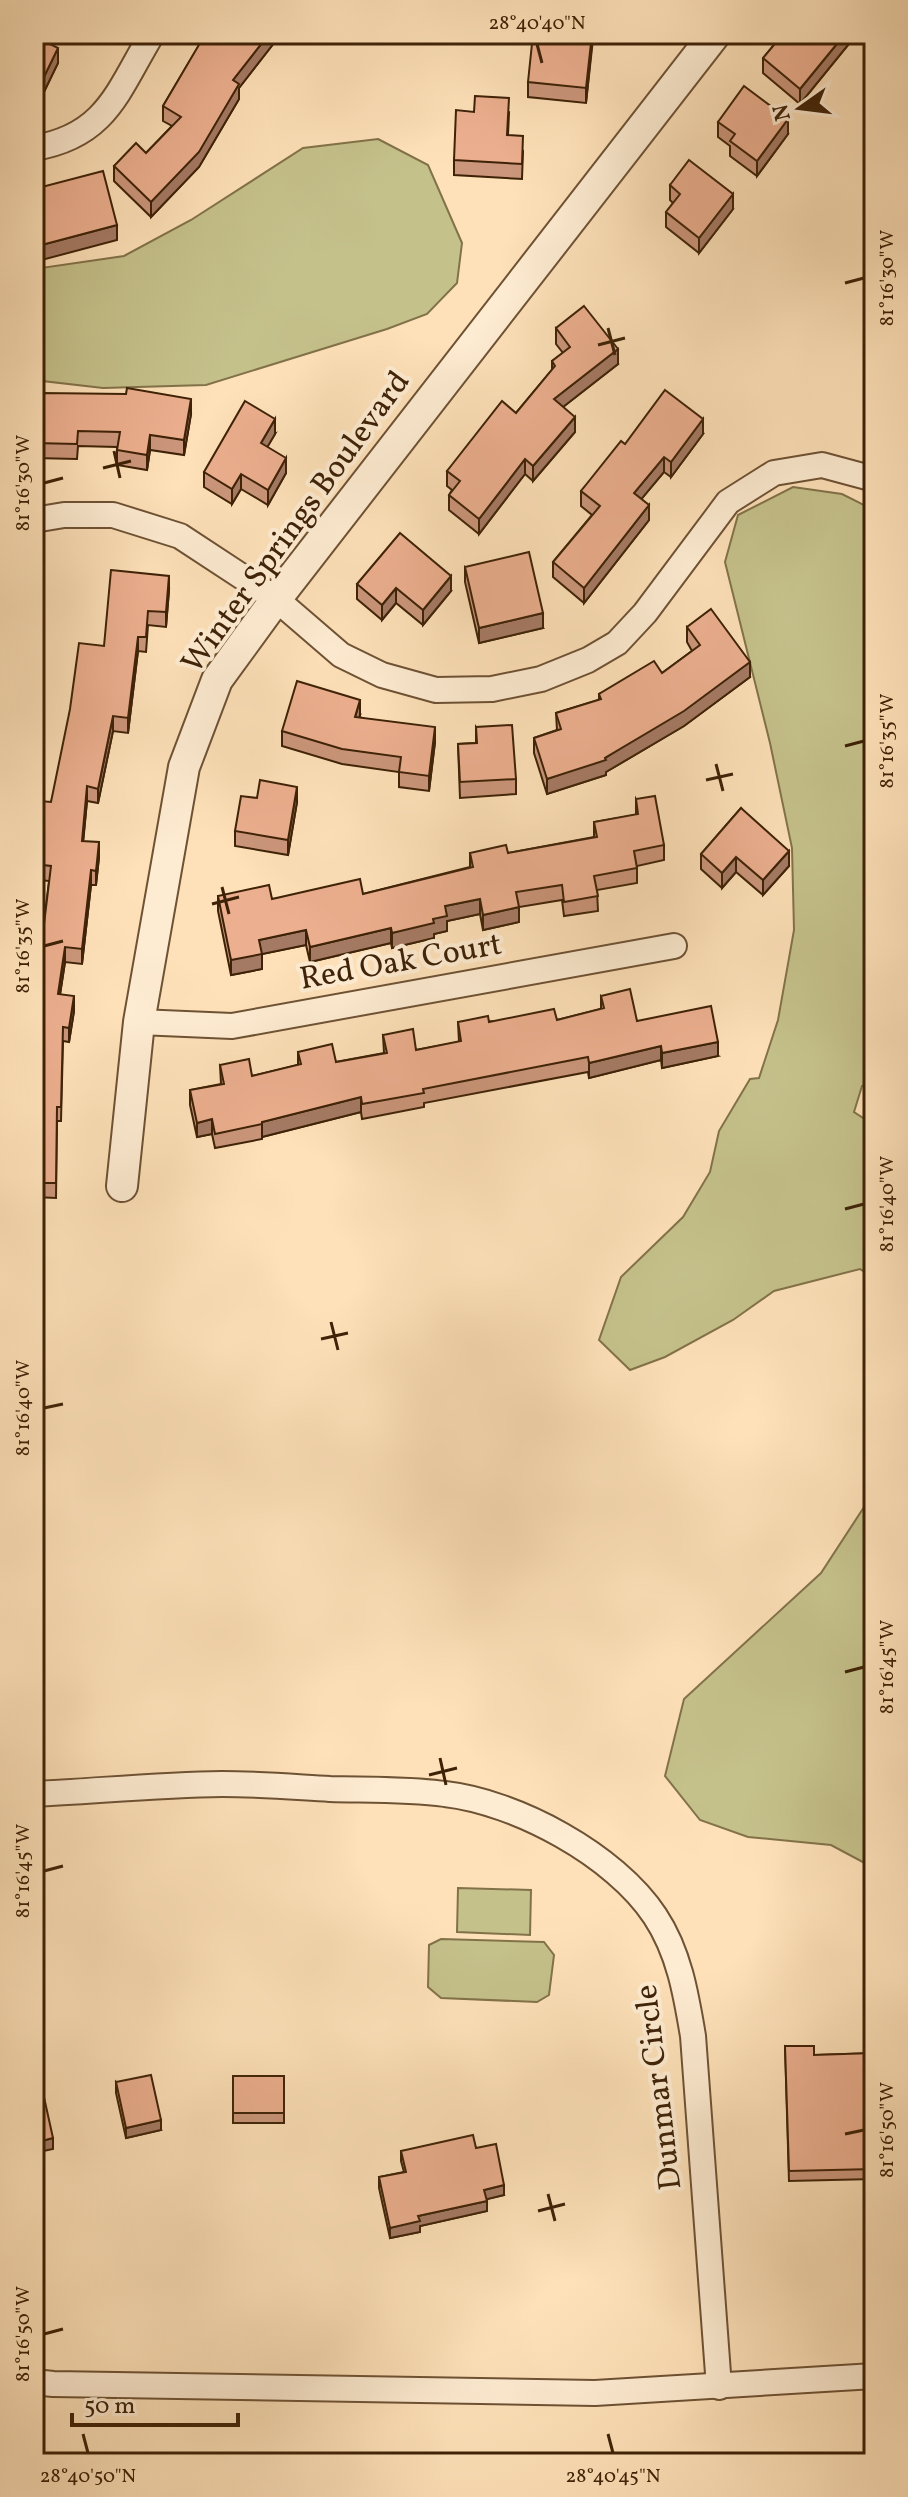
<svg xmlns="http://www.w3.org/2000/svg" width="908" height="2497" font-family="Vollkorn,serif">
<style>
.green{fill:#c5c18b;stroke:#827249;stroke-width:2}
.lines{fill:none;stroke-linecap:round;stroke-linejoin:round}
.minor-casing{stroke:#6e5234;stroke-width:28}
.tertiary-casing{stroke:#6e5234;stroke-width:34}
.minor{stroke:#feecd2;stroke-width:24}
.tertiary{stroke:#feecd2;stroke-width:30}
.wall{fill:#cb967b;stroke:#3e2207;stroke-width:2}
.shaded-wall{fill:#a57a64;stroke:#3e2207;stroke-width:2}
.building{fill:#ecaf8f;stroke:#3e2207;stroke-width:2}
.ticks{fill:none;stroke:#3e2207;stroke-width:3}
.labels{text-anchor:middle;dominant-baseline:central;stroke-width:8;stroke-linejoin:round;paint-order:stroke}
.street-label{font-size:32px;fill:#3e2207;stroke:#feecd2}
.neatline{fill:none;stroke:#3e2207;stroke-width:3}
.ticks-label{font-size:20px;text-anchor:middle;fill:#3e2207}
</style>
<rect width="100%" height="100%" fill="#fee1b9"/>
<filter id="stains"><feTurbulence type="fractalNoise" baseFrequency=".0025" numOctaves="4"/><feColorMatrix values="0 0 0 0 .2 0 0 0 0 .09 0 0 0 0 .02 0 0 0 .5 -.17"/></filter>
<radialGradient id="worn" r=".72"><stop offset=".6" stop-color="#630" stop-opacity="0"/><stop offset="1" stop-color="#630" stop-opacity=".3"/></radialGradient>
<g class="green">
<polygon points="378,139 428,165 462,243 457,283 427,314 387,329 206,385 103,388 34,380 34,269 124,256 191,220 303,148"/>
<polygon points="793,487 842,494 874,510 874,1082 862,1086 854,1112 874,1125 874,1278 860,1269 774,1291 733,1320 665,1357 630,1370 599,1340 621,1277 683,1217 710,1172 719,1131 750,1079 759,1078 778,1020 794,930 792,848 770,743 725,562 738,515"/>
<polygon points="874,1481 874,1868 831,1845 748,1837 700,1820 665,1776 684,1699 821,1573 866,1504"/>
<polygon points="458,1888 531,1890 530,1935 457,1932"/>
<polygon points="441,1939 544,1942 554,1955 549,1995 537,2002 441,1998 428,1987 429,1945"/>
</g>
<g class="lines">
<defs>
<g id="minor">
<path d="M 34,148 C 107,136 118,90 152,34"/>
<polyline points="34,520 64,515 113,515 180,536 276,599 341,655 382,675 436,690 492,689 541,679 588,660 617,643 645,613 728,502 774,473 822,465 874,479"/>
<polyline points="139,1022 232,1026 674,946"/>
<path d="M 34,1794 C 96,1791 159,1785 222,1784 C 258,1784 294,1787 330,1789 C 368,1790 408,1789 445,1794 C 516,1802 615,1855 655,1916 C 679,1952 686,1994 693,2036 L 719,2387"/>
<polyline points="34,2382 53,2384 595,2393 874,2376"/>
</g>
<polyline id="tertiary" points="122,1186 139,1022 184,767 217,680 276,599 715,34"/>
</defs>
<use href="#minor" class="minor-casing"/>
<use href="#tertiary" class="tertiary-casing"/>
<use href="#minor" class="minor"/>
<use href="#tertiary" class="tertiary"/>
</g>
<g class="wall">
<polygon points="203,34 281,34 239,88 239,99 199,167 151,217 114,181 114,166 146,153 172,126 163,121 163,106 201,42 201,37"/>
<polygon points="593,34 586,103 528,97 528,82"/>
<polygon points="783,34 857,34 800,104 763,73 763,58"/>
<polygon points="859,34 874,34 872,42"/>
<polygon points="34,36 58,63 41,98 34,94"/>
<polygon points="509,113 508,135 523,151 522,179 454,175 454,160"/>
<polygon points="718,122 788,134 757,176 730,156 730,146 718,137"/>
<polygon points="670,185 733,209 699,253 666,227 666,212 673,203 670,200"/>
<polygon points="556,328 618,364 563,407 575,432 533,481 525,474 479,534 449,510 449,495 452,490 447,486 447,471 516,413 552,370 552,361 563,353 556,344"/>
<polygon points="874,371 874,429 866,429 866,414"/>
<polygon points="34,398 191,414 184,455 150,450 147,470 117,465 117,447 78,446 77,459 34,458"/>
<polygon points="275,434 267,447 286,473 268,505 241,489 232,504 204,487 204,472"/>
<polygon points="703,434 671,477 664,472 641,499 649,520 584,603 553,577 553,562 592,515 581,506 581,491 625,444"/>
<polygon points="465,567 543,628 479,643 465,582"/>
<polygon points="357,584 451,591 423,625 396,603 382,620 357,599"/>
<polygon points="169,590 166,627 148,625 146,652 138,651 128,733 113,731 98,803 87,801 83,841 99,857 96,885 91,885 82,964 65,962 60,994 74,1011 69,1042 63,1041 61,1121 57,1121 56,1198 34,1197 34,973 38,974 49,881 34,879 34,860 51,802 104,646"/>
<polygon points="687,627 750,677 684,726 606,772 606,775 547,794 534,753 534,738 557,730 556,713 599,700 599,694 662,673 692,651 687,642"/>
<polygon points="360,715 359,717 435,742 429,791 399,787 399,772 342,764 282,746 282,731"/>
<polygon points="476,727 516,779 516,794 460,798 458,744 476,743"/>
<polygon points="257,798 297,802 288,855 235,846 235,831"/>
<polygon points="636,799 664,845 664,860 637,866 637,883 597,890 598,911 564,916 562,900 519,907 519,922 483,930 480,914 447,921 447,931 434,934 434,938 392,948 391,943 310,962 306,945 262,954 262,969 231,975 218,911 218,896 272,899 363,894 470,867 470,853 508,853 594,837 594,822 636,815"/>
<polygon points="741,808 789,866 763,895 736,872 722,888 701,869 701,854"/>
<polygon points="601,996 637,1021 718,1056 662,1068 661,1060 589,1078 588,1072 424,1103 424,1107 362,1119 361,1112 262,1137 262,1139 215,1148 212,1134 197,1137 190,1105 190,1090 221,1084 220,1065 252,1076 298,1065 298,1052 336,1062 384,1053 383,1035 416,1050 459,1042 458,1022 557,1020 601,1009"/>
<polygon points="785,2046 814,2055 874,2053 874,2179 789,2181"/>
<rect x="233" y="2076" width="51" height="47"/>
<polygon points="116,2082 161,2130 126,2138 116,2093"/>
<polygon points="476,2148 504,2195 486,2199 487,2211 420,2226 420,2232 390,2238 379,2188 379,2177 404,2172 401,2161 401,2151"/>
</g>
<g class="shaded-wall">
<polygon points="269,34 281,34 239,88 239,99 199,167 151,217 151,202 233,80"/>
<polygon points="592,34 593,34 593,39 586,103 586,88"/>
<polygon points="845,34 857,34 800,104 800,89"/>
<polygon points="58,48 58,63 41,98 41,83"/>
<polygon points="788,119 788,134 757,176 757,161"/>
<polygon points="733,194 733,209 699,253 699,238"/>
<polygon points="117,225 117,240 34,262 34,247"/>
<polygon points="618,349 618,364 554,414 554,399"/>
<polygon points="191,399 191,414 184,455 184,440"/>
<polygon points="575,417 575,432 533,481 533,466"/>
<polygon points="275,419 275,434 261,458 261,443"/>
<polygon points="703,419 703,434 671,477 671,462"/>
<polygon points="150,435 150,450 147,470 147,455"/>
<polygon points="664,457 664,472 634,508 634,493"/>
<polygon points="286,458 286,473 268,505 268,490"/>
<polygon points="525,459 525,474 479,534 479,519"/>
<polygon points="241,474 241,489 232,504 232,489"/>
<polygon points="649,505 649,520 584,603 584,588"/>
<polygon points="169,576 169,590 166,627 166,612"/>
<polygon points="451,576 451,591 423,625 423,610"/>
<polygon points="396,588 396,603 382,620 382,605"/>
<polygon points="543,613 543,628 479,643 479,628"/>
<polygon points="138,637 138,651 128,733 128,718"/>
<polygon points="750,662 750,677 684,726 606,772 606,775 547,794 547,779 605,758"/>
<polygon points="360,700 360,715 355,732 355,717"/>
<polygon points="113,716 113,731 98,803 98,789"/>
<polygon points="435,727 435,742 429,791 429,776"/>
<polygon points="87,786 87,801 82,855 82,841"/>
<polygon points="297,787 297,802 288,855 288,840"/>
<polygon points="99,842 99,857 96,885 96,871"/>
<polygon points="789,851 789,866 763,895 763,880"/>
<polygon points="736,857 736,872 722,888 722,873"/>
<polygon points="91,870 91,885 82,964 82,949"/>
<polygon points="480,899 480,914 447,921 447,931 434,934 434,938 392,948 392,933 433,919 445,906"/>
<polygon points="519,907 519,922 483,930 483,915"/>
<polygon points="391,928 391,943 310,962 310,947"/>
<polygon points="306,930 306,945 262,954 262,969 231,975 231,960 259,940"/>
<polygon points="65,947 65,962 58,1008 58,994"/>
<polygon points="74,996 74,1011 69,1042 69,1028"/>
<polygon points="718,1042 718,1056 662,1068 662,1053"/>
<polygon points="661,1046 661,1060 589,1078 589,1063"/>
<polygon points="361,1097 361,1112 262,1137 262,1122"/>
<polygon points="212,1119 212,1134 197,1137 197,1123"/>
<polygon points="161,2120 161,2130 126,2138 126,2128"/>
<polygon points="53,2138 53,2149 34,2153 34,2143"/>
<polygon points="504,2185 504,2195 484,2200 484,2190"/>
<polygon points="487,2201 487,2211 420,2226 420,2232 390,2238 390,2228 418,2216"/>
</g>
<g class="building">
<polygon points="203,34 269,34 233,80 239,84 199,152 151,202 114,166 136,143 146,153 181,117 163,106 203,38 201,37"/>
<polygon points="533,34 592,34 586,88 528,82"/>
<polygon points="783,34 845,34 800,89 763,58"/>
<polygon points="34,36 58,48 41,83 34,79"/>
<polygon points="744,86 788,119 757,161 730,141 735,134 718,122"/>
<polygon points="475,96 509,98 507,135 523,136 522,164 454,160 456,110 474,112"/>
<polygon points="689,160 733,194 699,238 666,212 680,194 670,185"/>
<polygon points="103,171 117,225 34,247 34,189"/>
<polygon points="584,306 618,349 554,399 575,417 533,466 525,459 479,519 449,495 460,481 447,471 502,401 516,413 555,366 552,361 570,347 556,328"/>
<polygon points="869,371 874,371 874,414 866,414"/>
<polygon points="127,388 191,399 184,440 150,435 147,455 117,450 120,432 78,431 77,444 34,443 34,398 42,398 42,393 126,394"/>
<polygon points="665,390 703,419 671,462 664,457 634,493 649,505 584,588 553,562 600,506 581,491 621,441 625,444"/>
<polygon points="245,401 275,419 261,443 286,458 268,490 241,474 232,489 204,472"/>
<polygon points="400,533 451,576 423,610 396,588 382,605 357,584"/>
<polygon points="529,552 543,613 479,628 465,567"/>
<polygon points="111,570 169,576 166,612 148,611 146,637 138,637 128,718 113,716 98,789 87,786 82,841 99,842 96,871 91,870 82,949 65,947 58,994 74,996 69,1028 63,1027 61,1107 57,1107 56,1183 34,1183 34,973 38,974 51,866 34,864 40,801 51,802 70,709 79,643 104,646"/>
<polygon points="711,609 750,662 684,711 605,758 606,760 547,779 534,738 561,729 556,713 601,699 599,694 654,661 662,673 700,645 687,627"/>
<polygon points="297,681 360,700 355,717 435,727 429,776 399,772 401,757 342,749 282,731"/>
<polygon points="512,725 516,779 460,782 458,744 477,743 476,727"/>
<polygon points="260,780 297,787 288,840 235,831 241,796 257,798"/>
<polygon points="655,796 664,845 634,851 637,868 594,876 598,896 564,902 562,885 516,892 519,907 483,915 480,899 445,906 447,916 433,919 434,923 392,933 391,928 310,947 306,930 259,940 262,954 231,960 218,896 269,885 272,899 360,879 363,894 473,867 470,853 506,845 508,853 597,837 594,822 638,814 636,799"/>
<polygon points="741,808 789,851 763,880 736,857 722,873 701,854"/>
<polygon points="630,989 637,1021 711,1006 718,1042 662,1053 661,1046 589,1063 588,1057 423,1089 424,1093 362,1104 361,1097 262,1122 262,1124 215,1134 212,1119 197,1123 190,1090 224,1084 220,1065 249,1059 252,1076 301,1064 298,1052 332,1044 336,1062 387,1053 383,1035 413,1029 416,1050 461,1041 458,1022 488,1016 489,1022 554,1009 557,1020 604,1008 601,996"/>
<polygon points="785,2046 814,2046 814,2055 874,2053 874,2169 789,2171"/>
<polygon points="151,2075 161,2120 126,2128 116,2082"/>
<rect x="233" y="2076" width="51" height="37"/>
<polygon points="40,2079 53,2138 34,2143 34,2080"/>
<polygon points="473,2135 476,2148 496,2144 504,2185 484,2190 487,2201 418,2216 420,2221 390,2228 379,2177 406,2172 401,2151"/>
</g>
<path class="ticks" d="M 537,44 L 542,63M 845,283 L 864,278M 608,328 L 615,355M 598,345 L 625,338M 114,451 L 120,478M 103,468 L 131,461M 44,483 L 63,478M 845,746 L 864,741M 716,764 L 723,791M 706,780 L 733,774M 222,887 L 229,914M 212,904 L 239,897M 44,946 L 63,941M 845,1209 L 864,1204M 331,1322 L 338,1350M 321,1339 L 348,1333M 44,1408 L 63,1404M 845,1672 L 864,1667M 440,1758 L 446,1785M 429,1775 L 457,1768M 44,1871 L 63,1866M 845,2134 L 864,2130M 548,2194 L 555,2221M 538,2211 L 565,2204M 44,2334 L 63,2329M 83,2434 L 88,2453M 608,2434 L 613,2453"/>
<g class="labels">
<g class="street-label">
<text transform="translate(297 523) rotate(-54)">Winter Springs Boulevard</text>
<text transform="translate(401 963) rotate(-10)">Red Oak Court</text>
<text transform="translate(660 2087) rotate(-97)">Dunmar Circle</text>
</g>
</g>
<rect width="908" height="2497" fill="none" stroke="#fee1b9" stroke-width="88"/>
<g transform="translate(800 108) rotate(256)" stroke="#feecd2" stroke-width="6" paint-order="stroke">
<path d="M0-6L14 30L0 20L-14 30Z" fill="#3e2207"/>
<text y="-12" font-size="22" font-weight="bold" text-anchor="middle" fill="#3e2207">N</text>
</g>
<path d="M72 2413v12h166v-12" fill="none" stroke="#3e2207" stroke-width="4"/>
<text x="84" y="2413" font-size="24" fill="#3e2207" stroke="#feecd2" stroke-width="6" paint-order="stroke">50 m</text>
<rect x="44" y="44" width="820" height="2409" class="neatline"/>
<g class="ticks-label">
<text x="537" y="29">28°40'40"N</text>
<text transform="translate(886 278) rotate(-90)" y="7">81°16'30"W</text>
<text transform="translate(22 483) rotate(-90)" y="7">81°16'30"W</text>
<text transform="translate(886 741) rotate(-90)" y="7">81°16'35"W</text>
<text transform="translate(22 946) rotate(-90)" y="7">81°16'35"W</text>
<text transform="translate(886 1204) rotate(-90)" y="7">81°16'40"W</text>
<text transform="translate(22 1408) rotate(-90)" y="7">81°16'40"W</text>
<text transform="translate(886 1667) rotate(-90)" y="7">81°16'45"W</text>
<text transform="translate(22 1871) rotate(-90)" y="7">81°16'45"W</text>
<text transform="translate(886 2130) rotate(-90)" y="7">81°16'50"W</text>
<text transform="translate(22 2334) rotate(-90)" y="7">81°16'50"W</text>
<text x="88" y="2482">28°40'50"N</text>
<text x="613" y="2482">28°40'45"N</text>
</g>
<rect width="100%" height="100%" filter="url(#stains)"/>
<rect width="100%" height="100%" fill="url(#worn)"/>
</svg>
